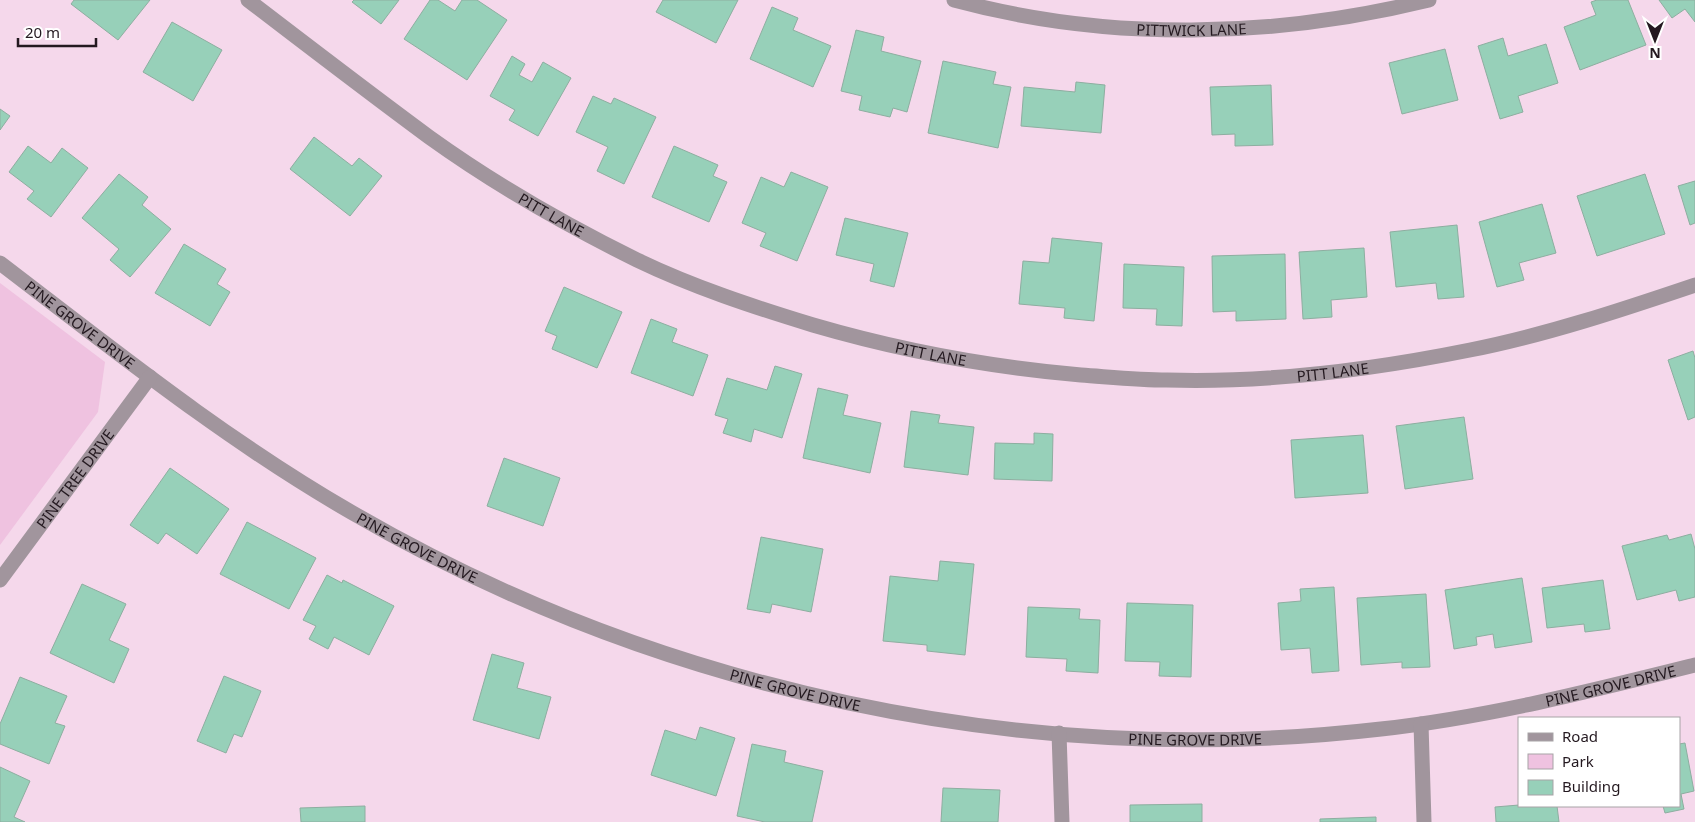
<svg xmlns="http://www.w3.org/2000/svg" width="1695" height="822" font-family="'Noto Sans',sans-serif">
<style>
.green{fill:#efc2e0}
.building{fill:#97d0b9;stroke:#8daea0}
.lines{fill:none;stroke-linecap:round;stroke-linejoin:round}
.minor{stroke:#a1959d;stroke-width:15}
.labels{text-anchor:middle;dominant-baseline:central;stroke-width:4.5;stroke-linejoin:round;paint-order:stroke}
.street-label{font-size:15px;fill:#241920;stroke:#fff}
</style>
<rect width="100%" height="100%" fill="#f5d8eb"/>
<polygon class="green" points="0,283 105,362 98,412 0,545"/>
<g class="building">
<polygon points="74,0 150,0 118,40 71,4"/>
<polygon points="354,0 399,0 381,24 352,2"/>
<polygon points="430,0 438,0 455,11 462,0 477,0 507,20 467,80 404,39"/>
<polygon points="663,0 738,0 716,43 656,12"/>
<polygon points="1597,0 1628,0 1646,45 1580,70 1564,27 1596,15 1591,2"/>
<polygon points="1659,0 1695,0 1695,22 1685,9 1672,18"/>
<polygon points="772,7 798,18 793,30 831,46 813,87 750,59"/>
<polygon points="172,22 222,50 193,101 143,72"/>
<polygon points="856,30 884,37 881,51 921,61 907,112 893,108 890,117 859,110 862,96 841,91"/>
<polygon points="1503,38 1508,56 1546,44 1558,83 1518,96 1523,112 1500,119 1478,46"/>
<polygon points="1445,49 1458,100 1402,114 1389,63"/>
<polygon points="512,56 525,64 519,75 532,82 543,62 571,78 538,136 509,120 515,110 490,96"/>
<polygon points="943,61 996,72 993,84 1011,87 998,148 928,133"/>
<polygon points="1076,82 1105,85 1101,133 1021,126 1024,87 1075,92"/>
<polygon points="1271,85 1273,145 1235,146 1235,134 1212,135 1210,87"/>
<polygon points="593,96 611,104 614,98 656,117 624,184 597,171 608,147 576,132"/>
<polygon points="0,109 10,116 0,130"/>
<polygon points="314,137 352,166 359,158 382,176 350,216 290,169"/>
<polygon points="28,146 51,163 62,148 88,168 51,217 27,199 34,191 9,172"/>
<polygon points="674,146 718,165 713,176 727,182 709,222 652,197"/>
<polygon points="791,172 828,187 797,261 760,246 766,233 742,223 761,177 784,187"/>
<polygon points="119,174 148,197 142,205 171,229 130,277 110,260 119,249 82,218"/>
<polygon points="1645,174 1665,234 1597,256 1577,196"/>
<polygon points="1695,181 1695,223 1690,225 1678,186"/>
<polygon points="1542,204 1556,253 1519,263 1524,280 1497,287 1479,222"/>
<polygon points="845,218 908,233 894,287 870,281 874,264 836,255"/>
<polygon points="1457,225 1464,297 1438,299 1436,283 1396,287 1390,232"/>
<polygon points="1052,238 1102,243 1094,321 1064,318 1065,308 1019,304 1023,261 1049,263"/>
<polygon points="184,244 226,269 217,284 230,292 210,326 155,293"/>
<polygon points="1364,248 1367,297 1331,300 1332,317 1303,319 1299,252"/>
<polygon points="1285,254 1286,319 1236,321 1236,311 1213,312 1212,256"/>
<polygon points="1124,264 1184,267 1182,326 1156,325 1157,309 1123,308"/>
<polygon points="564,287 622,312 597,368 552,349 557,336 545,331"/>
<polygon points="651,319 677,329 672,342 708,355 693,396 631,373"/>
<polygon points="1693,351 1695,358 1695,417 1688,420 1668,360"/>
<polygon points="775,366 802,374 782,438 754,429 751,442 723,433 728,419 715,415 727,378 767,390"/>
<polygon points="818,388 848,395 843,415 881,423 870,473 803,458"/>
<polygon points="911,411 940,415 938,423 974,427 968,475 904,467"/>
<polygon points="1464,417 1473,479 1405,489 1396,426"/>
<polygon points="1034,433 1053,434 1052,481 994,479 995,443 1034,444"/>
<polygon points="1363,435 1368,493 1295,498 1291,440"/>
<polygon points="504,458 560,478 543,526 487,506"/>
<polygon points="170,468 229,509 197,554 166,533 158,544 130,525"/>
<polygon points="247,522 316,558 289,609 220,574"/>
<polygon points="1691,534 1695,549 1695,597 1679,601 1676,590 1637,600 1622,546 1667,535 1669,540"/>
<polygon points="761,537 823,549 811,612 772,604 770,613 747,609"/>
<polygon points="940,561 974,564 965,655 927,651 927,645 883,641 890,576 938,581"/>
<polygon points="327,575 342,583 343,580 394,606 369,655 334,637 328,649 309,639 316,626 303,620"/>
<polygon points="1522,578 1532,642 1495,648 1493,634 1476,637 1477,645 1454,649 1445,590"/>
<polygon points="1603,580 1610,629 1585,632 1584,624 1547,628 1542,588"/>
<polygon points="82,584 126,604 109,640 129,649 114,683 50,653"/>
<polygon points="1334,587 1339,671 1312,673 1310,648 1281,650 1278,603 1301,601 1300,589"/>
<polygon points="1426,594 1430,667 1402,668 1402,662 1361,665 1357,598"/>
<polygon points="1127,603 1193,605 1191,677 1159,676 1160,662 1125,661"/>
<polygon points="1028,607 1080,609 1079,619 1100,620 1098,673 1066,671 1067,659 1026,657"/>
<polygon points="492,654 524,663 517,688 551,697 539,739 473,720"/>
<polygon points="224,676 261,691 242,737 234,734 226,753 197,741"/>
<polygon points="20,677 67,696 55,723 65,726 49,764 0,744 0,724"/>
<polygon points="700,727 735,738 716,796 651,775 665,730 696,740"/>
<polygon points="1685,743 1694,791 1681,794 1684,809 1665,813 1663,806 1679,806 1679,744"/>
<polygon points="752,744 786,751 784,762 823,771 812,822 765,822 737,816"/>
<polygon points="0,767 30,781 14,817 25,822 0,822"/>
<polygon points="943,788 1000,790 998,822 941,822"/>
<polygon points="1202,804 1202,822 1130,822 1130,805"/>
<polygon points="1519,805 1557,806 1559,822 1496,822 1495,807"/>
<polygon points="365,806 365,822 301,822 300,808"/>
<polygon points="1376,817 1376,822 1320,822 1320,819"/>
</g>
<g class="lines">
<g class="minor">
<path id="s1" d="M 248,0 C 308,46 368,92 429,137 C 493,183 566,225 637,260 C 693,287 754,307 813,325 C 902,351 989,367 1081,375 C 1110,377 1139,380 1167,380 C 1268,383 1371,370 1470,350 C 1546,335 1621,310 1695,285"/>
<path id="s2" d="M 954,0 C 1109,42 1275,38 1429,0"/>
<path id="s3" d="M 0,263 C 114,350 226,440 351,512 C 659,691 1026,770 1381,729 C 1488,717 1591,691 1695,665"/>
<path id="s4" d="M 0,580 L 150,377"/>
<polyline points="1421,724 1424,822"/>
<polyline points="1059,733 1062,822"/>
</g>
</g>
<g class="labels">
<g class="street-label">
<text stroke="none"><textPath href="#s2" startOffset="240">PITTWICK LANE</textPath></text>
<text stroke="none"><textPath href="#s1" startOffset="372">PITT LANE</textPath></text>
<text stroke="none"><textPath href="#s3" startOffset="101">PINE GROVE DRIVE</textPath></text>
<text stroke="none"><textPath href="#s1" startOffset="778">PITT LANE</textPath></text>
<text stroke="none"><textPath href="#s1" startOffset="1182">PITT LANE</textPath></text>
<text stroke="none"><textPath href="#s4" startOffset="126">PINE TREE DRIVE</textPath></text>
<text stroke="none"><textPath href="#s3" startOffset="506">PINE GROVE DRIVE</textPath></text>
<text stroke="none"><textPath href="#s3" startOffset="1735">PINE GROVE DRIVE</textPath></text>
<text stroke="none"><textPath href="#s3" startOffset="911">PINE GROVE DRIVE</textPath></text>
<text stroke="none"><textPath href="#s3" startOffset="1315">PINE GROVE DRIVE</textPath></text>
</g>
</g>
<rect x="1518" y="717" width="162" height="90" fill="#ffffff" stroke="#a7a3a6"/>
<rect x="1528" y="733" width="25" height="8" fill="#a1959d" stroke="#a7a3a6"/>
<text x="1562" y="742" font-size="15" fill="#241920">Road</text>
<rect x="1528" y="754" width="25" height="15" fill="#efc2e0" stroke="#a7a3a6"/>
<text x="1562" y="767" font-size="15" fill="#241920">Park</text>
<rect x="1528" y="780" width="25" height="15" fill="#97d0b9" stroke="#a7a3a6"/>
<text x="1562" y="792" font-size="15" fill="#241920">Building</text>
<g transform="translate(1655 40) rotate(180)" stroke="#ffffff" stroke-width="4" paint-order="stroke">
<path d="M0-4L9 19L0 12L-9 19Z" fill="#241920"/>
<text y="-8" font-size="14" font-weight="bold" text-anchor="middle" fill="#241920">N</text>
</g>
<path d="M18 38v8h78v-8" fill="none" stroke="#241920" stroke-width="2.5"/>
<text x="25" y="38" font-size="15" fill="#241920" stroke="#ffffff" stroke-width="4" paint-order="stroke">20 m</text>
</svg>
